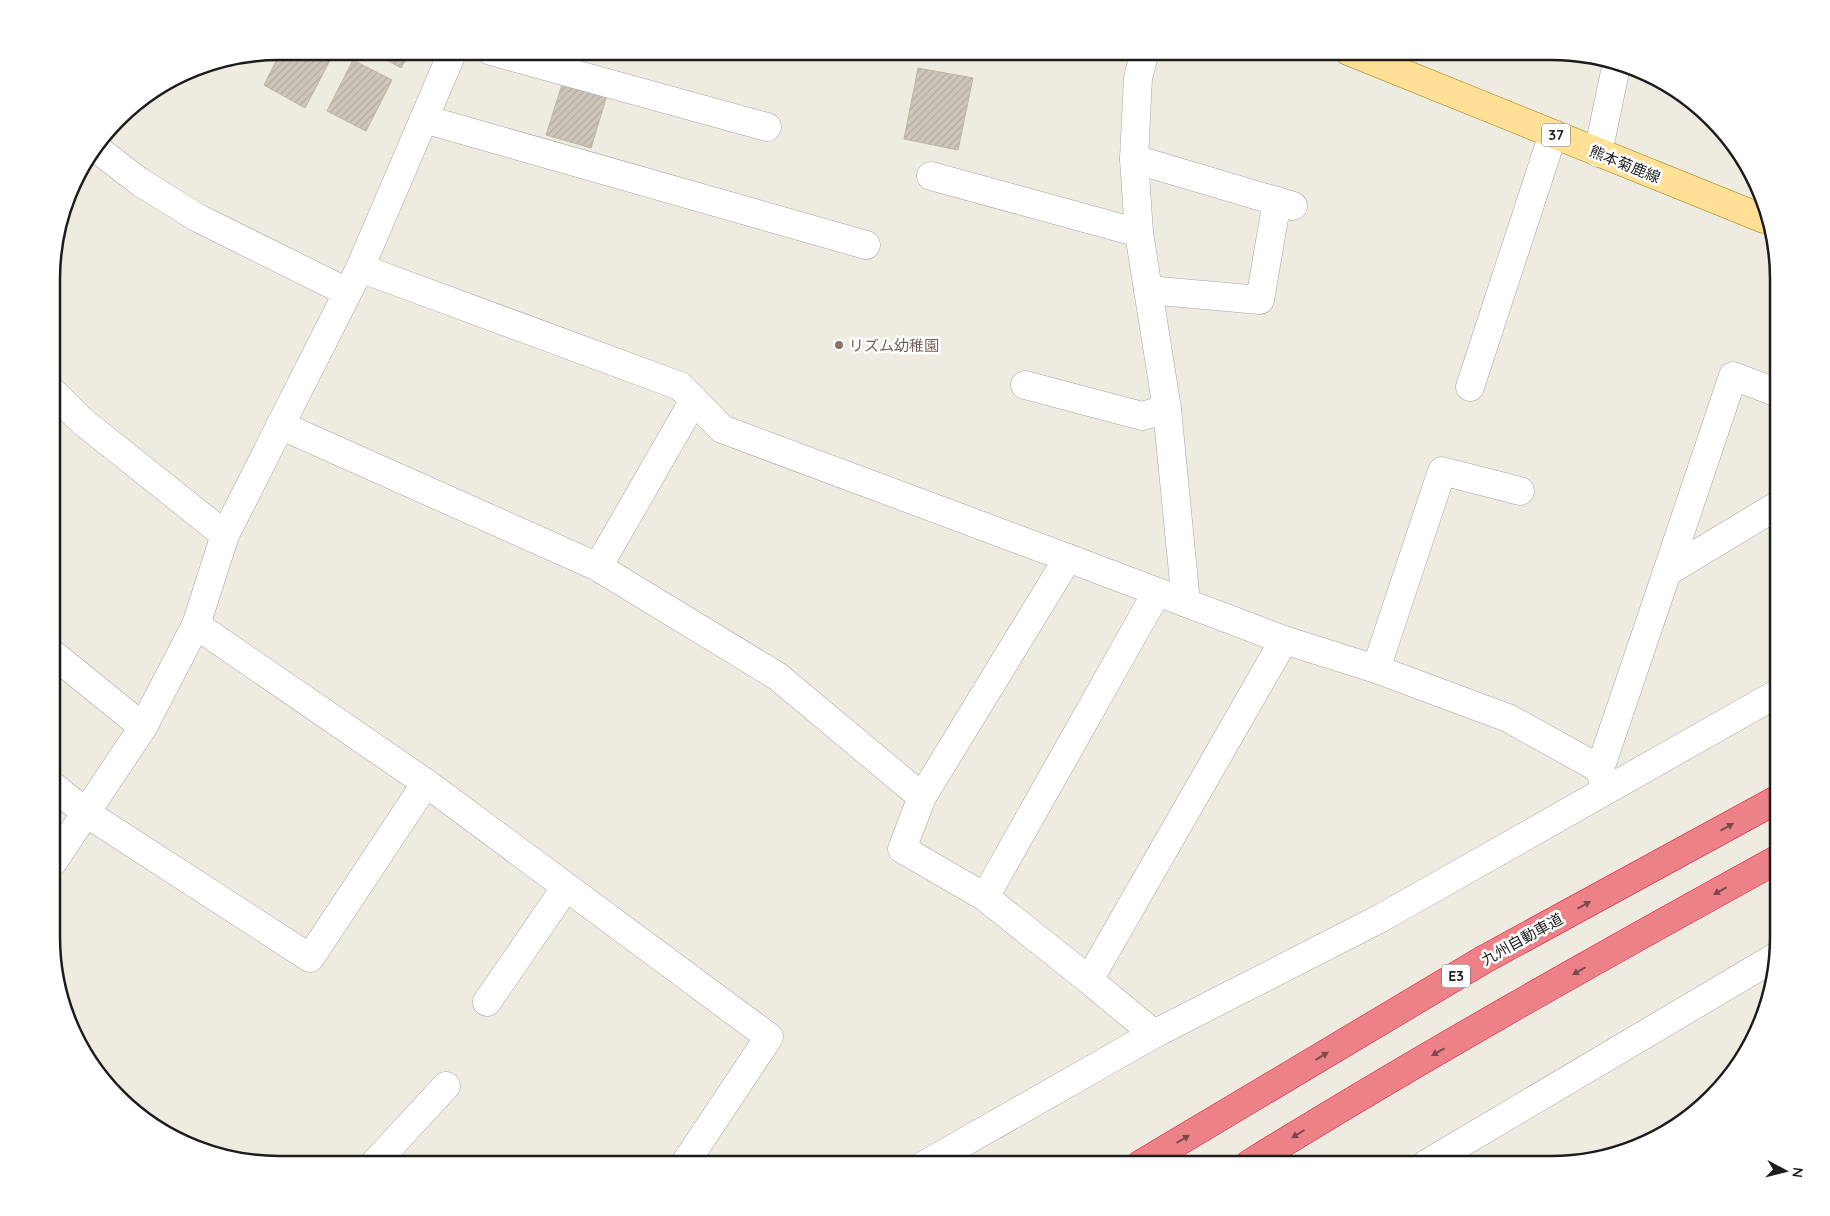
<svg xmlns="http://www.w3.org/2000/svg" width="1830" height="1216" font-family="Quicksand,'Noto Sans JP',sans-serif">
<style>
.building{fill:url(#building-hatch);stroke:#c1b4a2}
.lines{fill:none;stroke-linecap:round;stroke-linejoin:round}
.minor-casing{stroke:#a3a3a3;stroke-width:29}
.primary-casing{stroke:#947800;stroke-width:29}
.motorway-casing{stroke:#e31841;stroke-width:29}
.minor{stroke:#fff;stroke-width:28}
.primary{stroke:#ffe095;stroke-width:28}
.motorway{stroke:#ec8287;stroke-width:28}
.oneway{fill:#7a4a4c}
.education-dot{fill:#8d6e63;stroke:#fff;stroke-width:2}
.labels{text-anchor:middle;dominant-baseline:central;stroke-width:5;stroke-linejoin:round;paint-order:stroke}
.shield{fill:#fff;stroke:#606060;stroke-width:1}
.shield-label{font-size:14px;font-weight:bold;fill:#1c1c1c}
.street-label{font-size:15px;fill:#1c1c1c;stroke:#fff}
.education-label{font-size:15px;fill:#785e54;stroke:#fff;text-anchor:start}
.rim{fill:none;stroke:#1c1c1c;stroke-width:2.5}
</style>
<defs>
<pattern id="building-hatch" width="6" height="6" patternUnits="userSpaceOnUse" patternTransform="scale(1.25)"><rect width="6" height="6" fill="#cec6ba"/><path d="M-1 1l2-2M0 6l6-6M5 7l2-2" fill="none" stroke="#b0aa9f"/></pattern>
</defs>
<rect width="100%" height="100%" fill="#eeece1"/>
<g class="building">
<polygon points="281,51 335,51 305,108 264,85"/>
<polygon points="371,51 411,51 401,68"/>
<polygon points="353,60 392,80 366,131 327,111"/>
<polygon points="918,68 973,78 958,150 904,139"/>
<polygon points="564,78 608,92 591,148 546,135"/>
</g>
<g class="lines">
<defs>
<g id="minor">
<polyline points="491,51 767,127"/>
<polyline points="1145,51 1138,78 1134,159 1139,233 1167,409 1186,603"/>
<polyline points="424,119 866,245"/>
<polyline points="97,149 140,182 198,218 347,292"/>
<polyline points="1598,153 1617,62"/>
<polyline points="1134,159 1293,206"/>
<polyline points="931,176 1139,233"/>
<polyline points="360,268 680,386 694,400"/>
<polyline points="1148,290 1260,300 1277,201"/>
<polyline points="1025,385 1142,416 1167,409"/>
<polyline points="1470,387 1553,134"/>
<polyline points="53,392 82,421 225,535"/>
<polyline points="280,425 598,567 777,676 922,797"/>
<polyline points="1520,491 1442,471 1376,669 1508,718 1600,769"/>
<polyline points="598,567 694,400 722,429 1068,558"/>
<polyline points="1667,572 1733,376 1778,393"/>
<polyline points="196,625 426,783 769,1037 684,1165"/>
<polyline points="53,654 143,727"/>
<polyline points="53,786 86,813 310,958 426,783"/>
<polyline points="1604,786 1600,769 1667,572 1778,505"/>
<polyline points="53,862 143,727 196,625 225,535 360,268 453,51"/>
<polyline points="985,897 1157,592"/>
<polyline points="1089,980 985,897 902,849 922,797 1068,558 1284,640"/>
<polyline points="487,1002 566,887"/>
<polyline points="1154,1034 1089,980 1284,640 1376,669"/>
<polyline points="1426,1164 1777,956"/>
<polyline points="373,1165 446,1086"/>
<polyline points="924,1165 1154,1034 1381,918 1778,693"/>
</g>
<polyline id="primary" points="1348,51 1764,219"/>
<g id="motorway">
<polyline points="1141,1164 1483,960 1778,799"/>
<path d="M 1249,1164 C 1422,1057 1600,957 1778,859"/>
</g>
</defs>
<use href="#minor" class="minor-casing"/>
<use href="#primary" class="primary-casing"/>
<use href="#motorway" class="motorway-casing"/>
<use href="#minor" class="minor"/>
<use href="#primary" class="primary"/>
<use href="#motorway" class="motorway"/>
</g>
<defs><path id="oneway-solid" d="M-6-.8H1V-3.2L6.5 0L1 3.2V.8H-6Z" transform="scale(1.25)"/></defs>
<g class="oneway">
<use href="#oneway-solid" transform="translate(1727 827) rotate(-29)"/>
<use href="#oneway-solid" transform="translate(1720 891) rotate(151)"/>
<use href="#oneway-solid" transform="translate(1584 905) rotate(-29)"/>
<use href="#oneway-solid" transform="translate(1579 971) rotate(150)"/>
<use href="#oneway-solid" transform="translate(1438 1052) rotate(150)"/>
<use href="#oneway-solid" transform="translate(1322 1056) rotate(-31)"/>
<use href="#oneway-solid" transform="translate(1298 1134) rotate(148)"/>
<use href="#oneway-solid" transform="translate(1183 1139) rotate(-31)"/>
</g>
<circle class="education-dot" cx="839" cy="345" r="5"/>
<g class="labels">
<g class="shield">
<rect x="1542" y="123.5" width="28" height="23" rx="4"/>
<rect x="1442" y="964.5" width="28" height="23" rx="4"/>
</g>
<g class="shield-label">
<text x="1556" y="135">37</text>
<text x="1456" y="976">E3</text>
</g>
<g class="street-label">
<text transform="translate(1625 164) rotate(22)">熊本菊鹿線</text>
<text transform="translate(1522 939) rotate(-29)">九州自動車道</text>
</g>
<g class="education-label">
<text x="849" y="345">リズム幼稚園</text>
</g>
</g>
<path d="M0 0H1830V1216H0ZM279 60H1551A219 219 0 0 1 1770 279V937A219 219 0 0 1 1551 1156H279A219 219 0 0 1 60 937V279A219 219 0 0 1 279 60Z" fill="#fff" fill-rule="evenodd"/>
<path class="rim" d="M279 60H1551A219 219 0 0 1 1770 279V937A219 219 0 0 1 1551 1156H279A219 219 0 0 1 60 937V279A219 219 0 0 1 279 60Z"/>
<g transform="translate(1785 1171) rotate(97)" stroke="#ffffff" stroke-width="4" paint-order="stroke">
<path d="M0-4L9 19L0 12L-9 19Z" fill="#1c1c1c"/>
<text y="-8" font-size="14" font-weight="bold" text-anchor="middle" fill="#1c1c1c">N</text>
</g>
</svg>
